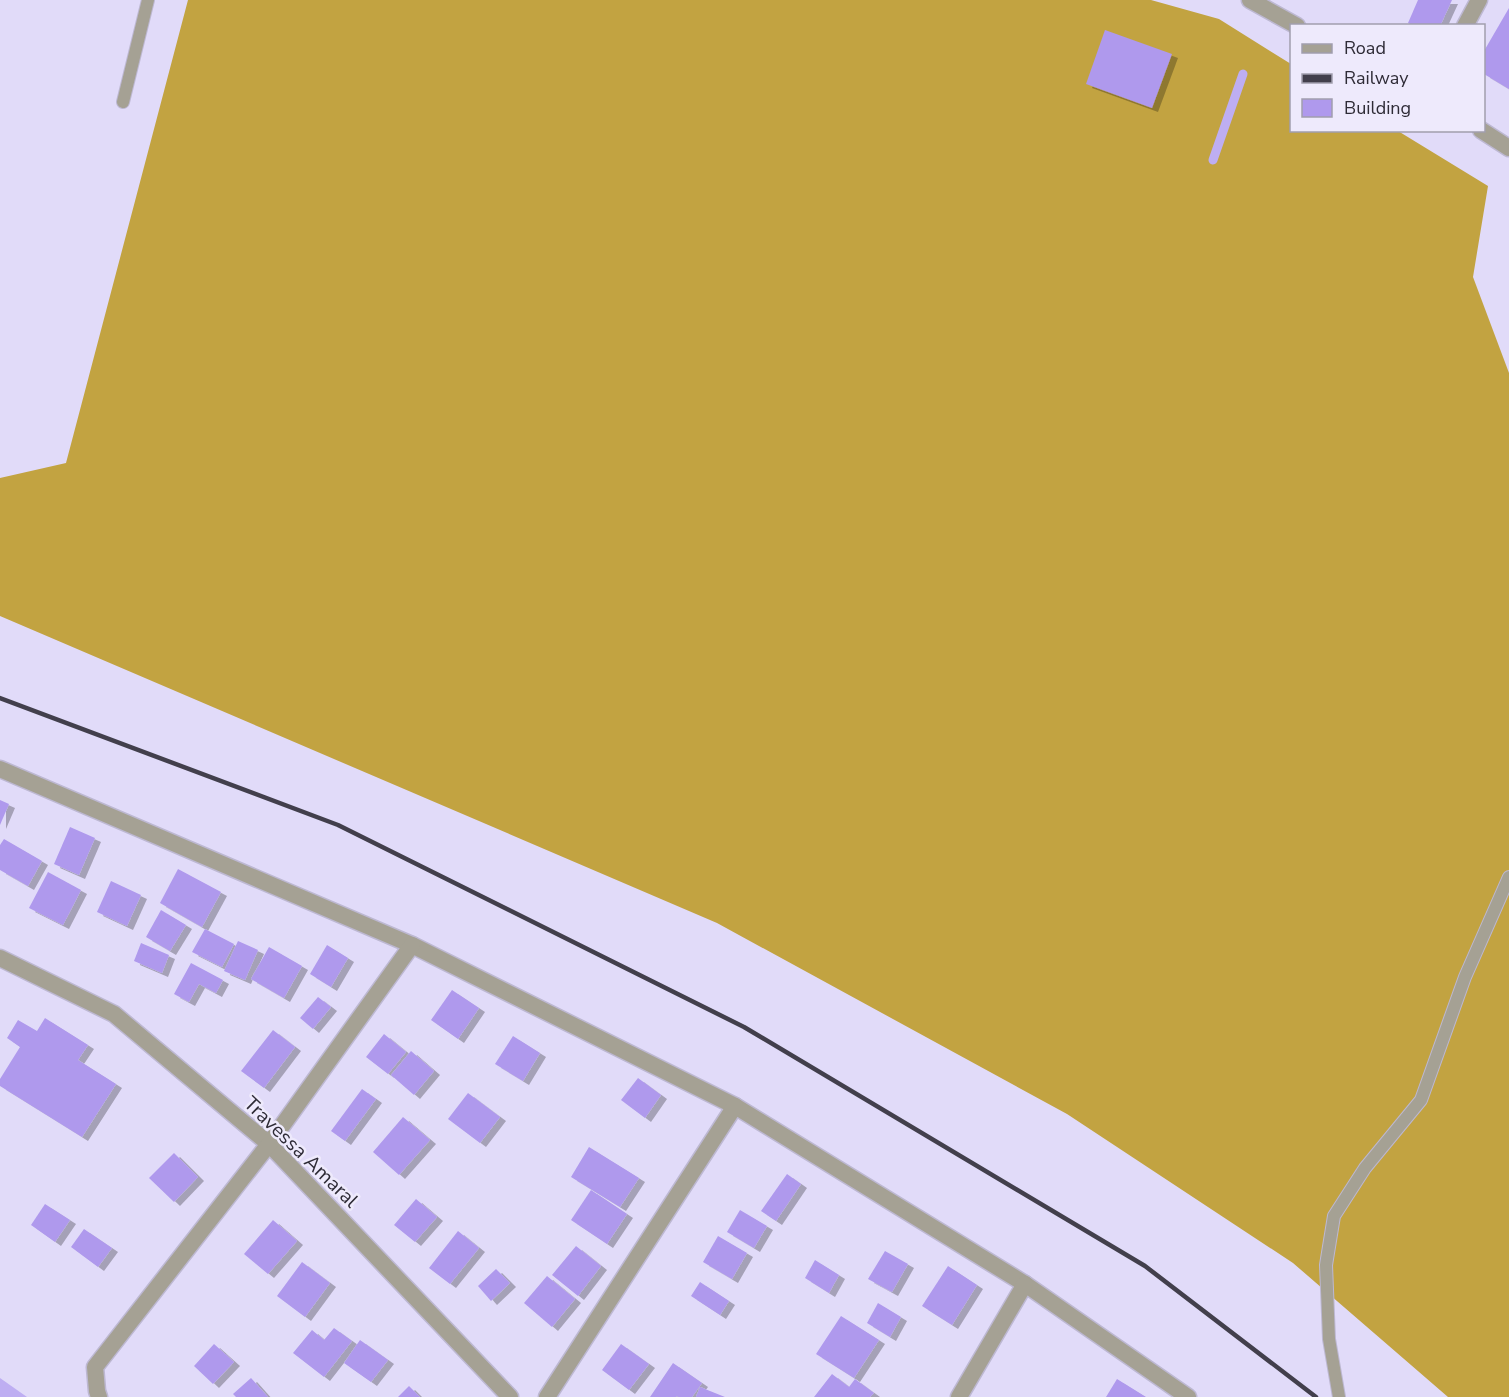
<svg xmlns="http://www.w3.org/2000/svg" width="1509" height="1397" font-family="'Nunito Sans',sans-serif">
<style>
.forest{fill:#c2a341}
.water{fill:#beaef2}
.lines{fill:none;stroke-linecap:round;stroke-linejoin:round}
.stream{stroke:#beaef2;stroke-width:9}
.building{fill:#af99ed;filter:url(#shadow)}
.service-casing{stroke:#bdb8d2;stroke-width:14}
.minor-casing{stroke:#bdb8d2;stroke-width:19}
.tertiary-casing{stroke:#bdb8d2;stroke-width:19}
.service{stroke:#a5a194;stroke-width:12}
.minor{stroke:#a5a194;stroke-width:16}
.tertiary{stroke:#a5a194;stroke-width:16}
.rail{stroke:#423f4c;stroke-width:4.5}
.labels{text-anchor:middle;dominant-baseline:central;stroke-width:5;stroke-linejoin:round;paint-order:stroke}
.street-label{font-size:20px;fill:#2e2b36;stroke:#eeeafc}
</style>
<defs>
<filter id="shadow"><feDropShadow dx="6" dy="4" stdDeviation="0" flood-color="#0004"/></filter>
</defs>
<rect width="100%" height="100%" fill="#e1dbf9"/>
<polygon class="forest" points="188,0 1151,0 1219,19 1291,64 1292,130 1398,131 1488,186 1473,277 1509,373 1509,1397 1448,1397 1293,1263 1067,1114 717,923 0,616 0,478 66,463"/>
<polygon class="water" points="0,1378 27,1397 0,1397"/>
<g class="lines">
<polyline class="stream" points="1213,160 1243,74"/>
</g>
<g class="building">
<polygon points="1418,0 1452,0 1440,26 1414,26 1408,23"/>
<polygon points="1509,8 1509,89 1484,74 1484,51"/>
<polygon points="1105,30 1172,54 1152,108 1086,84"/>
<polygon points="0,800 9,804 0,825"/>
<polygon points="70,827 95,838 79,875 54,864"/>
<polygon points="4,839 42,861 28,886 0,870 0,845"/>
<polygon points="178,869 221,892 202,927 160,903"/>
<polygon points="48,872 81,890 63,925 29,908"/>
<polygon points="111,881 141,895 127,926 97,912"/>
<polygon points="161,910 186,925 170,951 146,937"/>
<polygon points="205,929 234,944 222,967 192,952"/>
<polygon points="238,941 258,950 245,980 224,971"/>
<polygon points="141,943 169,955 162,973 134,961"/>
<polygon points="327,945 348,958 331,987 310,974"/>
<polygon points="269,947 302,966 284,998 251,979"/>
<polygon points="191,963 223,980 216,993 199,984 189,1002 174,994"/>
<polygon points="452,990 479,1008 458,1039 431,1020"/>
<polygon points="318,997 331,1007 313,1029 300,1018"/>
<polygon points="45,1018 88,1045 78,1060 116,1084 82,1137 0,1086 0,1079 20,1047 7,1038 18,1020 37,1031"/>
<polygon points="273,1030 295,1047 264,1088 241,1071"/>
<polygon points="384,1034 406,1052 388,1074 366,1057"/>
<polygon points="513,1036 540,1053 523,1081 495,1064"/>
<polygon points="411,1051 434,1071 414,1095 391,1075"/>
<polygon points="638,1078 661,1095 645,1118 621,1100"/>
<polygon points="362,1089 376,1099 345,1141 331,1131"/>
<polygon points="468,1093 500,1117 480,1143 448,1119"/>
<polygon points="403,1117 430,1140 399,1175 373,1152"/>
<polygon points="589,1147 639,1178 620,1207 571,1177"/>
<polygon points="174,1153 198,1177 174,1202 149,1178"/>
<polygon points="787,1174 801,1184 776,1221 761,1211"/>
<polygon points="591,1190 627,1214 607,1244 571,1220"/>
<polygon points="416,1199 437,1217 415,1242 394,1225"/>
<polygon points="45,1204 70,1220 55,1242 31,1225"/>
<polygon points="740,1210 767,1226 754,1248 727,1232"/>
<polygon points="273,1220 297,1241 268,1274 244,1254"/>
<polygon points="84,1229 112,1248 98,1267 71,1247"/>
<polygon points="458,1231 479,1248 450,1284 429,1268"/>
<polygon points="718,1236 747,1253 732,1279 703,1262"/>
<polygon points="576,1246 601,1266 578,1296 552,1275"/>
<polygon points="885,1251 908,1264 892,1292 868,1279"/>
<polygon points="815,1260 839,1275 829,1293 805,1278"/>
<polygon points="302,1262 330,1283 305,1317 277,1296"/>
<polygon points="948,1266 977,1285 952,1325 922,1306"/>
<polygon points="496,1269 510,1283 491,1301 478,1286"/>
<polygon points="547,1276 575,1299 552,1327 524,1303"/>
<polygon points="700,1282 729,1301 720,1315 691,1296"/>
<polygon points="878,1303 901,1317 890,1337 867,1323"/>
<polygon points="841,1316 879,1340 854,1378 816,1354"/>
<polygon points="334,1328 352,1341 324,1377 293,1353 312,1330 324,1340"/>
<polygon points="360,1340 388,1360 371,1382 344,1363"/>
<polygon points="214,1344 234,1362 213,1384 194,1366"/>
<polygon points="621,1344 649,1364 629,1390 602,1370"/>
<polygon points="673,1363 702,1383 692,1397 679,1397 676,1396 676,1397 650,1397"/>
<polygon points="832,1374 849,1387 855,1379 874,1393 870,1397 814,1397"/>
<polygon points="251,1378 268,1397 236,1397 233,1394"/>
<polygon points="1117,1379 1146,1397 1106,1397"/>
<polygon points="409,1386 420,1397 398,1397"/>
<polygon points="700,1387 725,1397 696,1397"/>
</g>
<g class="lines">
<defs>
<g id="service">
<polyline points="123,102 148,0"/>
<polyline points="1339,1397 1329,1339 1326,1265 1334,1216 1365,1168 1421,1100 1465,977 1509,877"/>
</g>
<g id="minor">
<polyline points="1465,26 1479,0"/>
<polyline points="0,769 412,945 735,1106 1025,1284 1188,1397"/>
<polyline points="0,958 114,1014 269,1144 510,1397"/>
<polyline points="99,1397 97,1391 95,1367 269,1144 412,945"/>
<polyline points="547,1397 735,1106"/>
<polyline points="959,1397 1025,1284"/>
</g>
<g id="tertiary">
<polyline points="1250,0 1297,26"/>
<polyline points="1481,130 1509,148"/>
</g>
</defs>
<use href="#service" class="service-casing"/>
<use href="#minor" class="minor-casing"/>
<use href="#tertiary" class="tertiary-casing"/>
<use href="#service" class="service"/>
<use href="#minor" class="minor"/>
<use href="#tertiary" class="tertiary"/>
<polyline class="rail" points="0,698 338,825 744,1027 1145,1266 1316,1397"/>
</g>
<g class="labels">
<g class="street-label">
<text transform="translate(301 1152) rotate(44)">Travessa Amaral</text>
</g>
</g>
<rect x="1290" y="24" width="195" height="108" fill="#eeeafc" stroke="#a19ead" stroke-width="1.5"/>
<rect x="1302" y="44" width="30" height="9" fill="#a5a194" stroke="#a19ead" stroke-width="1.5"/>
<text x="1344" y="54" font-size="18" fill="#2e2b36">Road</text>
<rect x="1302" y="74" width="30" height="9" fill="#423f4c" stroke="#a19ead" stroke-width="1.5"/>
<text x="1344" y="84" font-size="18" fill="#2e2b36">Railway</text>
<rect x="1302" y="99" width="30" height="18" fill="#af99ed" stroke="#a19ead" stroke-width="1.5"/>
<text x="1344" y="114" font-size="18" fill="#2e2b36">Building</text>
</svg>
